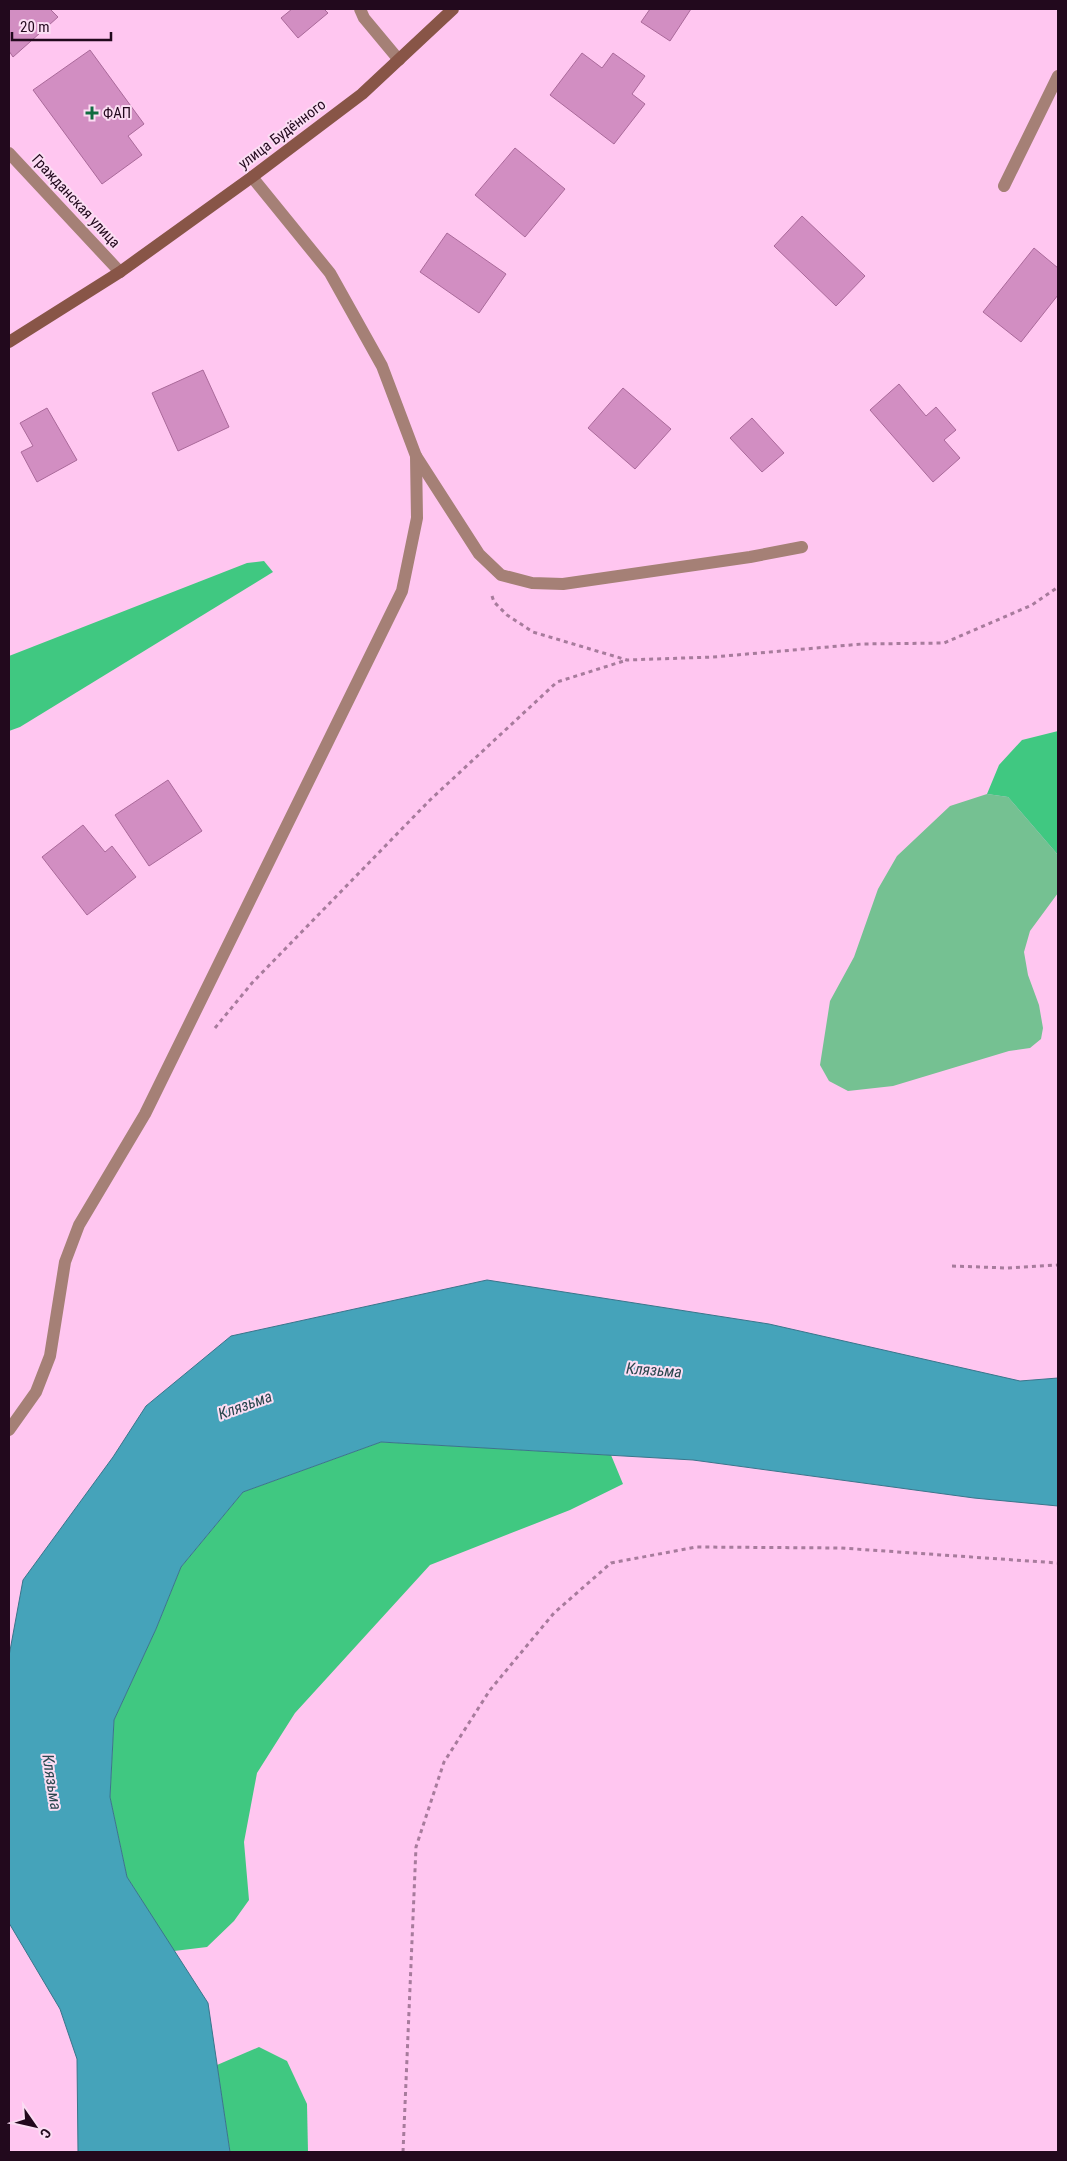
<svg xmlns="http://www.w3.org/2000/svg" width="1067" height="2161" font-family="'Roboto Condensed',sans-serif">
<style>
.green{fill:#75c192}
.forest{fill:#40c881}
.water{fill:#45a3ba;stroke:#3a758b}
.building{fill:#d28ec2;stroke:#aa699a}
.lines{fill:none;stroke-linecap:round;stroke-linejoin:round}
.path{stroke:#a77b9c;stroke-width:3;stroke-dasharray:4 4;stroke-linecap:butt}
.service{stroke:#a58076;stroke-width:12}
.minor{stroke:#a58076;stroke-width:12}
.secondary{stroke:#885547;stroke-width:12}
.poi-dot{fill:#106c40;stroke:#fbddf3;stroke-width:2}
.labels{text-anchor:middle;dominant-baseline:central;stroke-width:4;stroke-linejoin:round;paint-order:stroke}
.poi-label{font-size:15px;fill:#22091d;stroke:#fbddf3;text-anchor:start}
.street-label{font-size:15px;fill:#22091d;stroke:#fbddf3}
.water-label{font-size:16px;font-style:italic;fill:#2a474e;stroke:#fbddf3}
</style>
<rect width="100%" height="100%" fill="#ffc6f0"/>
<polygon class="green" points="987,794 1008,797 1058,855 1058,893 1030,931 1024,952 1028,975 1039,1005 1043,1028 1041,1039 1030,1048 1009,1051 893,1086 848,1091 829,1081 820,1065 830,1001 854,957 878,889 897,856 950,806"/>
<g class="forest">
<polygon points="264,561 273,572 20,727 9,731 9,656 247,563"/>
<polygon points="1058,731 1058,855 1008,797 987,794 999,765 1022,740"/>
<polygon points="381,1442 611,1455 623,1484 570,1510 430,1565 295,1713 257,1773 244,1842 249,1900 234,1921 207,1947 174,1951 127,1877 110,1797 114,1720 156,1629 181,1567 243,1492"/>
<polygon points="259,2047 287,2061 307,2104 308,2152 230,2152 217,2065"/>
</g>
<polygon class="water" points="487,1280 769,1324 1020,1381 1058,1378 1058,1506 974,1498 693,1460 381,1442 243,1492 181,1567 156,1629 114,1720 110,1797 127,1877 208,2003 230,2152 78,2152 77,2059 60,2009 9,1923 9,1656 23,1580 113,1457 146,1406 231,1336"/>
<g class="building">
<polygon points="9,9 50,9 58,17 13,57 9,51"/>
<polygon points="292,9 324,9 328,13 298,38 281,18"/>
<polygon points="650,9 691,9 670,41 641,22"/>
<polygon points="90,50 144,124 128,136 142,155 102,184 33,90"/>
<polygon points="582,53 602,68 613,53 645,76 632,94 645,104 614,144 550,95"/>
<polygon points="515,148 565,189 525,237 475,195"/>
<polygon points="802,216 865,276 836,306 774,246"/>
<polygon points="447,233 506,274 479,313 420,272"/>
<polygon points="1034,248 1058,268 1058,295 1021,342 983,312"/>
<polygon points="203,370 229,427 178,451 152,393"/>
<polygon points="899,384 926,416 936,407 956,430 944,440 960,458 933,482 870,410"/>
<polygon points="623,388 671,429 635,469 588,428"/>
<polygon points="47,408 77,460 37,482 21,452 33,446 20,423"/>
<polygon points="752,418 784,453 762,472 730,438"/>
<polygon points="168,780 202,831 149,866 115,815"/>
<polygon points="83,825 105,852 112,846 136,877 87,915 42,857"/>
</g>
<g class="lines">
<g class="path">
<polyline points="492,596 494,602 507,615 533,632 627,660 713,657 862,644 944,643 1032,605 1058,587"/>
<polyline points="215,1028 252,983 430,800 557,682 627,660"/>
<polyline points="952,1266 1007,1268 1058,1265"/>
<polyline points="403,2152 416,1847 444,1762 490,1690 554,1613 611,1563 696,1547 841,1548 1058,1563"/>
</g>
<g class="service">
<polyline points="360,9 364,18 399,60"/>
<polyline points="416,456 479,554 501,575 532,583 563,584 750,557 802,547"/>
</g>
<g class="minor">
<polyline points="9,153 120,272"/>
<polyline points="1004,186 1058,76"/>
<polyline points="9,1430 36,1392 50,1356 65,1262 79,1225 145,1114 402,591 417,518 416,456 382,366 330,273 252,177"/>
</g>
<polyline class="secondary" points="9,342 120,272 252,177 362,94 453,9"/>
</g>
<path class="poi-dot" d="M89.5 105.5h5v5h5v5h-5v5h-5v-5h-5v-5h5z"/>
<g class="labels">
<g class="poi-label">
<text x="103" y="113">ФАП</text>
</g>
<g class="street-label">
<text transform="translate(282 134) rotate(-37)">улица Будённого</text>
<text transform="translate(76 201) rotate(47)">Гражданская улица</text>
</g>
<g class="water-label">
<text transform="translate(654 1370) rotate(4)">Клязьма</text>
<text transform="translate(245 1405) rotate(-20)">Клязьма</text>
<text transform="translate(52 1782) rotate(81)">Клязьма</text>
</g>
</g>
<rect width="1067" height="2161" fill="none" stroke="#22091d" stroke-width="20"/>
<g transform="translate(35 2126) rotate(124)" stroke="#fbddf3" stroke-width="4" paint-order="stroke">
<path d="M0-4L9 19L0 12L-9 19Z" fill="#22091d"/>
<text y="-8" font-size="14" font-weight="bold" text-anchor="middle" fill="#22091d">С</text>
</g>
<path d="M12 32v8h99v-8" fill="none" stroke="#22091d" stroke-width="2.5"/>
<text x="20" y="32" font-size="15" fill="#22091d" stroke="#fbddf3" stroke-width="4" paint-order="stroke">20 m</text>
</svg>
